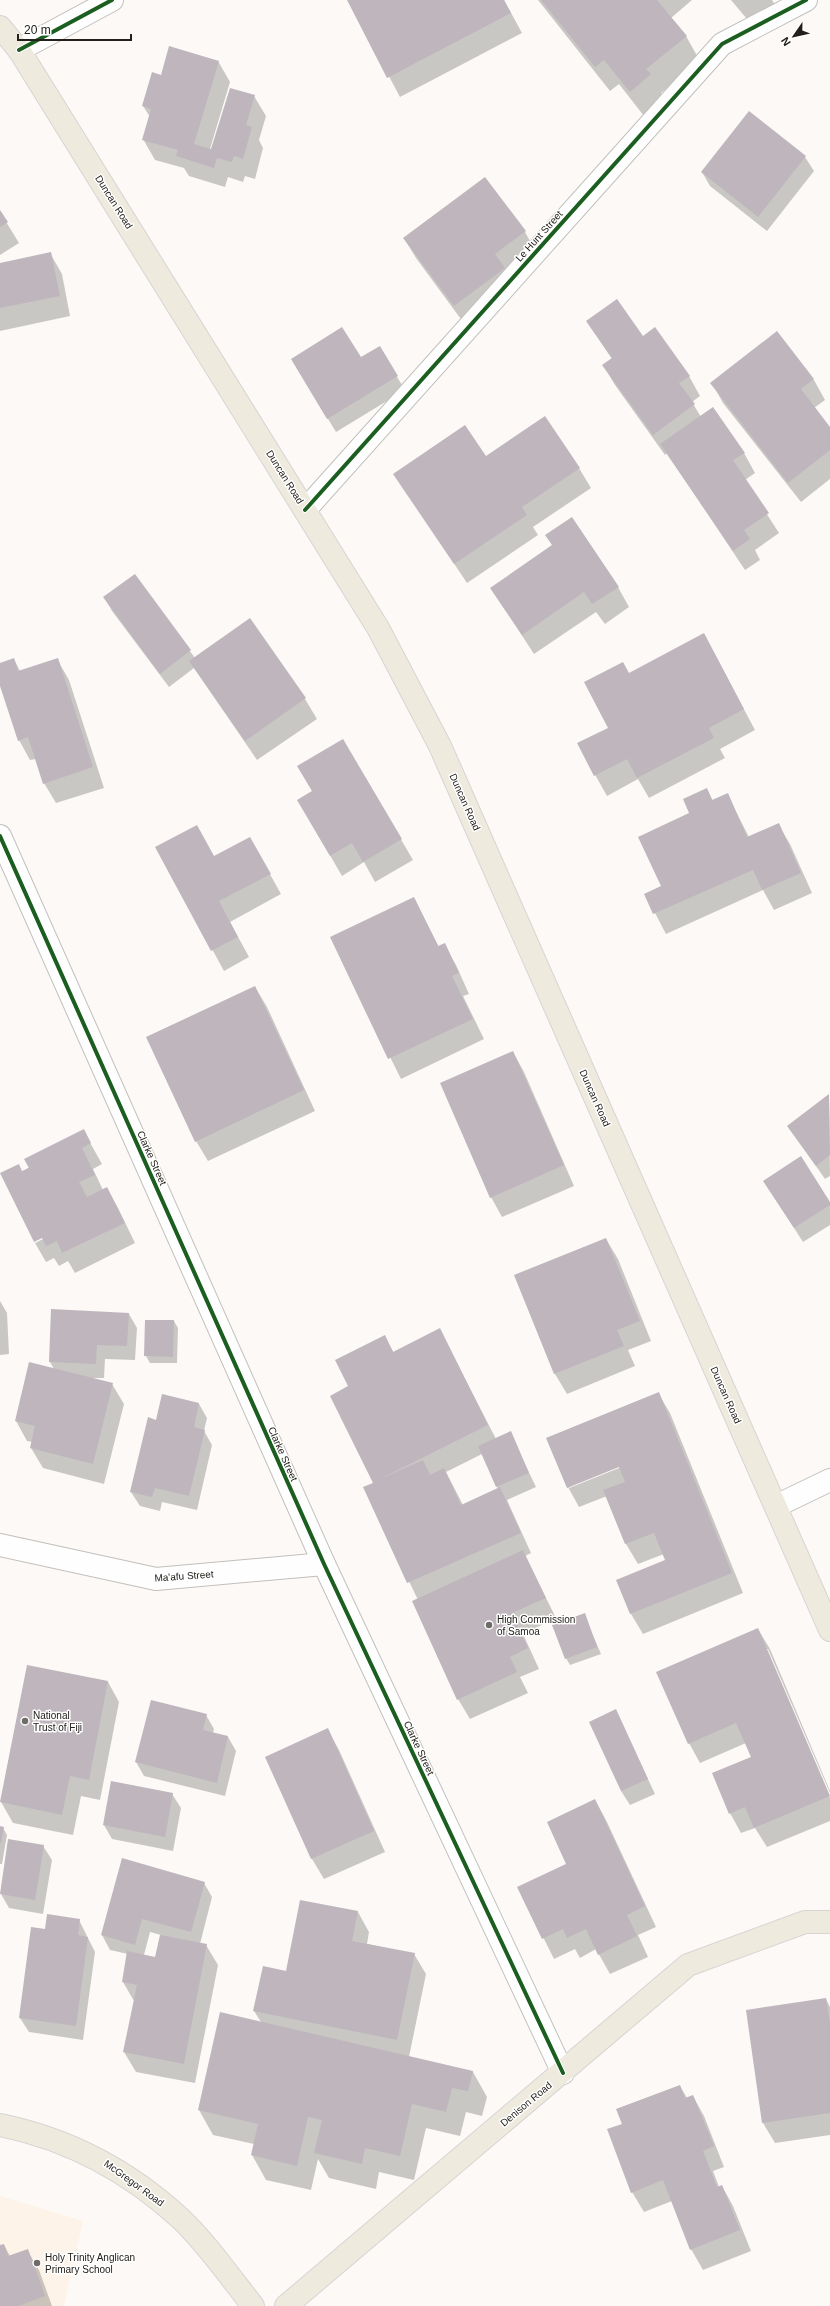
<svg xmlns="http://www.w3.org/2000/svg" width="830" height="2306" font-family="Arial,sans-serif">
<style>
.education{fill:#fef3e8}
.shadow{fill:#0003;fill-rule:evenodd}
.building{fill:#beb5bd}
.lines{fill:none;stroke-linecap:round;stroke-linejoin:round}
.minor-casing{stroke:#c2c0bc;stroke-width:24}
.major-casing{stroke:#d7d4d3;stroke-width:24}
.minor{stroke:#fffefe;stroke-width:22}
.major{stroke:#eeeade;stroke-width:22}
.cycleway-casing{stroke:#fff;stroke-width:6}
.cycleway{stroke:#1b5e20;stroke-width:4}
.poi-dot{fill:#6f6c68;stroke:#fff;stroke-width:1.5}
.labels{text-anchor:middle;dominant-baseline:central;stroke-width:3;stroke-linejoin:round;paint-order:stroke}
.street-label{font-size:10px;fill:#23201b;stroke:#fff}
.poi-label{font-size:10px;fill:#23201b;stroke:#fff;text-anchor:start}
</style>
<rect width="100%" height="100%" fill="#fcf9f6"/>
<polygon class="education" points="0,2196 83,2221 64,2306 0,2306"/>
<g class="shadow">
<polygon points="348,0 504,0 522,33 400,97"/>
<polygon points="538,0 692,0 671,18 686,36 700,61 661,93 664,99 644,116 619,84 610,91"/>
<polygon points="731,0 772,0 776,6 752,25"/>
<polygon points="218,61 230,82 210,149 212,150 254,96 266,116 259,140 263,148 255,179 245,176 243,182 228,177 225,187 189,176 184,168 155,160 143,139 150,117 143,106 162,76"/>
<polygon points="749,112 805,157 814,171 767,231 710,186 702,172"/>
<polygon points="485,178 525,232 536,252 466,326 416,258 404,238"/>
<polygon points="0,212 19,243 0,255"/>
<polygon points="50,253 62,274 70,316 0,331 0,264"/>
<polygon points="587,322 643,337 689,376 700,396 692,402 701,417 744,453 755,473 745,480 779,533 755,550 760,560 745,570 667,453 665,455 615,385 603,365 612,359"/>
<polygon points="777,332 814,380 825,400 814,408 830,428 830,479 801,502 723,403 712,383"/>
<polygon points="379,347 405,390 336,432 300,373 360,358"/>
<polygon points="486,457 579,468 591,488 533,527 538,535 467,583 395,475"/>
<polygon points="134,575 195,658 250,620 305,699 317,719 257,760 194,668 169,687 112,611 104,597"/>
<polygon points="618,587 629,607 605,624 596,612 534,654 491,588"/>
<polygon points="715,655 755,730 720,749 725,758 649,798 638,779 607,796 578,744 609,728 629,674"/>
<polygon points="14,659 20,671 57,659 69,680 104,788 56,803 44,783 36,759 30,760 19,740 0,683 0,664"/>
<polygon points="343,740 413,860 375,882 364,862 342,876 298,800 313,791"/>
<polygon points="707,789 713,801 727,794 749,837 778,824 790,844 812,893 774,910 763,890 666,934 645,894 662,886 691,813"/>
<polygon points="157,848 214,857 261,858 281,894 230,922 249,957 224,971"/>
<polygon points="414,898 439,947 444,945 456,965 469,994 463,996 484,1039 401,1079 331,938"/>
<polygon points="255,987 267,1007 315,1111 208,1161 196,1141"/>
<polygon points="513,1052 524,1072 574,1186 502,1217 491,1197"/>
<polygon points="829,1095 830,1176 825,1179 788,1126"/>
<polygon points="83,1130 102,1164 93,1169 103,1190 107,1188 118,1208 135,1243 75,1273 68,1261 59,1266 54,1258 46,1262 35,1243 47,1237 22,1172"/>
<polygon points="764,1181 830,1203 830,1225 803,1242"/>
<polygon points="606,1239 618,1259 651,1341 628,1350 635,1366 567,1394 555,1374 515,1276"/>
<polygon points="0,1301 7,1313 9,1354 0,1355"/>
<polygon points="129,1314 137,1328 135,1360 105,1359 104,1378 90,1378 112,1384 124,1404 104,1484 43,1468 31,1448 32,1442 27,1441 16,1421 54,1369 50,1362"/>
<polygon points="174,1321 178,1328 177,1363 150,1363 146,1356"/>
<path d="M 440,1330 L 496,1439 L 510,1433 L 536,1487 L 507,1500 L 531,1553 L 525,1556 L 556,1618 L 523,1634 L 539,1669 L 520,1677 L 528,1693 L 470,1719 L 458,1699 L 418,1600 L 364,1488 L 375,1483 L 349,1387 L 384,1336 L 394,1353 ZM 482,1454 L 498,1489 L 463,1505 L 446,1472 Z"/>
<path d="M 658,1393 L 670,1413 L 743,1593 L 643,1634 L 631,1614 L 618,1581 L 667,1561 L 664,1554 L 638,1564 L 626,1544 L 607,1496 L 579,1507 L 568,1487 L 547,1438 ZM 623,1464 L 624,1466 L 569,1488 L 569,1486 Z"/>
<polygon points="199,1404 207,1418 204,1431 212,1445 197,1510 162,1502 160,1511 140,1506 131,1492 156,1421"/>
<polygon points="584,1614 601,1654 570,1665 566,1658"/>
<polygon points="758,1629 770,1649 830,1791 830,1793 768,1649 766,1649 830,1798 830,1821 767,1847 755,1828 741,1833 730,1813 752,1758 746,1743 700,1763 689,1743"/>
<polygon points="28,1666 108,1682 119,1702 100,1800 81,1796 73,1835 13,1823 1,1802"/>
<polygon points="616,1711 655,1794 630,1805 621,1791"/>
<polygon points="206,1715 214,1729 213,1733 228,1737 236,1751 225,1796 144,1776 136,1762"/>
<polygon points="328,1730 339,1750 385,1852 324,1879 312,1859 266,1757"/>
<polygon points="172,1794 181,1808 173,1851 112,1839 104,1825"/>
<polygon points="595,1800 606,1820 656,1927 638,1935 648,1957 610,1974 596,1949 580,1958 575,1949 554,1959 518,1887 567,1864"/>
<polygon points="0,1827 3,1828 7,1835 2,1864 0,1864"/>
<polygon points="43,1846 52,1860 43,1914 9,1908 1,1894"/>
<path d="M 204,1883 L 212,1897 L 200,1944 L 206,1945 L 218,1965 L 195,2083 L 136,2072 L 124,2052 L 134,2001 L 123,1982 L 128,1954 L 110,1950 L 102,1935 ZM 150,1932 L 161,1935 L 156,1958 L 144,1955 Z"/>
<polygon points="358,1912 369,1932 367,1944 414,1954 426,1974 409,2057 473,2072 487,2097 482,2116 466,2112 460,2136 426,2128 414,2180 379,2172 376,2189 329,2178 318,2159 311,2190 266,2180 252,2155 254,2144 213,2135 199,2110 261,2022 254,2011 287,1972"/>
<polygon points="79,1920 95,1952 83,2040 29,2032 20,2018 46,1930"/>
<polygon points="826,1999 830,2007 830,2135 775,2143 763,2123"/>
<polygon points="680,2086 687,2098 693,2096 704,2116 724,2167 713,2171 719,2187 722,2186 733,2206 751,2251 703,2270 691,2249 672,2201 644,2212 632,2192 623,2124"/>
<polygon points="4,2245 10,2256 27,2250 39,2270 52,2306 0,2306 0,2246"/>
</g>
<g class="building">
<polygon points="347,0 504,0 511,13 387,78"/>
<polygon points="541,0 657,0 687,36 646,69 651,74 630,92 604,60 595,67"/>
<polygon points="169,46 219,61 194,144 211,149 230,88 255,95 246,125 252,127 243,159 234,156 232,162 217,158 214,168 176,156 178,150 142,140 151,109 142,106 152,72 161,75"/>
<polygon points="749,111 806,156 758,217 701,172"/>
<polygon points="485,177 526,231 495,254 505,268 454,306 403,238"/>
<polygon points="0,210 8,222 0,227"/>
<polygon points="51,252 60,296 0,308 0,263"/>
<polygon points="617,299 643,336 655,327 690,376 679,383 695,404 653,435 602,365 612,358 586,321"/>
<polygon points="342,327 361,357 380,346 398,376 327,419 291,359"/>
<polygon points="777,331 814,379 801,389 830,427 830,450 788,483 710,383"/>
<polygon points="713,407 745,453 733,460 769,513 744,530 750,539 733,551 660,444"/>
<polygon points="545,416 580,468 522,507 527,515 454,564 393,474 465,425 486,456"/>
<polygon points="572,517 619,587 592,604 584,592 522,635 490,588 552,545 545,535"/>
<polygon points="135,574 191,650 160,674 103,597"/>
<polygon points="250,618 306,698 245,741 189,661"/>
<polygon points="704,633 744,709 709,728 714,738 637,778 627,759 594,776 577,743 608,728 584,682 623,662 629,673"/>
<polygon points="14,658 18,671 58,658 93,767 43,784 28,737 18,741 0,686 0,663"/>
<polygon points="343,739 402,839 363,862 352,843 330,856 297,800 312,791 297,766"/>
<polygon points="707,788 712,800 728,793 747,837 779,823 801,873 762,890 753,870 653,914 644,894 661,886 638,837 689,813 683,799"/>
<polygon points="197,825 214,856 250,837 271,874 219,901 238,937 211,951 155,847"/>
<polygon points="414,897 438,946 445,943 459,973 452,976 473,1019 388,1059 330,937"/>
<polygon points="255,986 304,1090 195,1142 146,1037"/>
<polygon points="513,1051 564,1165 490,1198 440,1083"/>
<polygon points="829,1094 830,1155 816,1166 787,1126"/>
<polygon points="84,1129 91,1143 82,1148 95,1175 79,1182 87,1197 107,1187 125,1223 62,1253 57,1241 46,1246 42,1238 34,1242 0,1173 19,1164 22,1171 29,1168 24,1159"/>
<polygon points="801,1156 830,1202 830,1205 794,1228 763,1181"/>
<polygon points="606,1238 640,1321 617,1330 624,1346 554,1374 514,1275"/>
<polygon points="51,1309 129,1313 127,1346 97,1345 96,1364 49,1362"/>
<polygon points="145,1320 174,1320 173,1357 144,1356"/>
<polygon points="440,1328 488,1425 378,1480 423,1460 430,1475 444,1468 461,1505 500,1487 521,1533 407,1583 363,1487 373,1483 330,1396 348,1386 335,1360 385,1335 393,1352"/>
<polygon points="29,1362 113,1383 93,1464 30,1448 35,1426 15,1421"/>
<polygon points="659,1392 732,1573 630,1614 616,1580 665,1560 654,1533 625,1544 603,1490 625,1482 619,1467 567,1488 546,1438"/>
<polygon points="162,1394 199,1403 194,1427 205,1430 189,1496 155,1488 152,1497 130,1492 148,1417 156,1420"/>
<polygon points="511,1431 529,1473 496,1487 478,1446"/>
<polygon points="523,1550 546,1598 512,1613 528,1648 510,1657 517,1672 457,1700 412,1601"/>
<polygon points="585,1613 597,1647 565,1659 552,1625"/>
<polygon points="758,1628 830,1796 754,1828 745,1807 729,1814 712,1773 751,1757 736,1723 688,1744 656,1672"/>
<polygon points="27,1665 108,1681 89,1780 70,1776 62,1815 0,1802"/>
<polygon points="151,1700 207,1714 203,1730 228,1736 217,1783 135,1762"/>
<polygon points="616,1709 648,1779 621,1791 589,1722"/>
<polygon points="328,1728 374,1831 311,1859 265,1757"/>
<polygon points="111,1781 173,1793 165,1837 103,1825"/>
<polygon points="595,1799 645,1906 627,1915 637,1936 598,1955 586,1929 567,1938 563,1929 542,1939 517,1887 566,1864 547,1822"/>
<polygon points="0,1826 4,1827 1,1843 0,1843"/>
<polygon points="8,1839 44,1845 35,1900 0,1894"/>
<polygon points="122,1858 205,1882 191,1932 142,1919 135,1945 101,1935"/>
<polygon points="300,1900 358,1911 352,1941 415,1953 397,2040 253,2011 263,1966 286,1971"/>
<polygon points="47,1914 80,1919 78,1935 88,1937 76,2026 19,2018 31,1927 45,1929"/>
<polygon points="160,1935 207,1944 184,2064 123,2052 137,1985 122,1982 127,1951 155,1957"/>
<polygon points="826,1998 830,2023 830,2113 762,2123 746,2010"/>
<polygon points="220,2012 473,2071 468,2091 452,2088 446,2112 412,2104 400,2156 365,2148 362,2164 314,2153 322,2120 308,2117 297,2166 251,2155 258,2124 198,2110"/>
<polygon points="680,2085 685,2098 693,2095 714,2146 703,2151 717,2187 722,2185 740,2230 690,2250 663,2180 631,2193 607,2129 622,2124 616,2109"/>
<polygon points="4,2244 8,2256 28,2249 45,2296 18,2306 0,2306 0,2245"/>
</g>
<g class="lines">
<defs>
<g id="minor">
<polyline points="19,50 112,0"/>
<polyline points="305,510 722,44 806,0"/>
<polyline points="0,836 324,1564 563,2073"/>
<polyline points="776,1506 830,1480"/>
<polyline points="0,1545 156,1579 324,1564"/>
</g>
<g id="major">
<polyline points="0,27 19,50 378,628 440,746 830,1630"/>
<path d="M 0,2125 C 69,2139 129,2171 181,2219 C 208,2245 230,2277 253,2306"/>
<polyline points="286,2306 688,1965 805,1922 830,1922"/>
</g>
</defs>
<use href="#minor" class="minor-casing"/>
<use href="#major" class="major-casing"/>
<use href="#minor" class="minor"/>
<use href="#major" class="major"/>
<defs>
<g id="cycleway">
<polyline points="19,50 112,0"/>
<polyline points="305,510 722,44 806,0"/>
<polyline points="0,836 324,1564 563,2073"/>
</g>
</defs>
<use href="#cycleway" class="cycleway-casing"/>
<use href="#cycleway" class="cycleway"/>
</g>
<g class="poi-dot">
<circle cx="489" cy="1625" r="4"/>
<circle cx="25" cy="1721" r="4"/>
<circle cx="37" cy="2263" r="4"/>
</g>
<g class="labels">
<g class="street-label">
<text transform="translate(114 202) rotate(58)">Duncan Road</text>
<text transform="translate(539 236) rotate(-48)">Le Hunt Street</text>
<text transform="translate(285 477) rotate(58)">Duncan Road</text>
<text transform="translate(465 802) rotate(66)">Duncan Road</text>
<text transform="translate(595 1098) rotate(66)">Duncan Road</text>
<text transform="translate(152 1158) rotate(66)">Clarke Street</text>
<text transform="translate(726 1395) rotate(66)">Duncan Road</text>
<text transform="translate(283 1454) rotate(66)">Clarke Street</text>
<text transform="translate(184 1576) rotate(-4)">Ma'afu Street</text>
<text transform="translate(419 1748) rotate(65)">Clarke Street</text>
<text transform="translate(526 2104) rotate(-40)">Denison Road</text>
<text transform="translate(134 2183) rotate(36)">McGregor Road</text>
</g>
<g class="poi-label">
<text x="497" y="1619">High Commission<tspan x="497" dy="12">of Samoa</tspan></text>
<text x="33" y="1715">National<tspan x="33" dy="12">Trust of Fiji</tspan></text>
<text x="45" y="2257">Holy Trinity Anglican<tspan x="45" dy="12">Primary School</tspan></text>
</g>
</g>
<g transform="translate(794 36) rotate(236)" stroke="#ffffff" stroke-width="3" paint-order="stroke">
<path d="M0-3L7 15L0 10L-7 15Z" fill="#23201b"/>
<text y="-6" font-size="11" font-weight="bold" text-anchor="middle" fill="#23201b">N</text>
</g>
<path d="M18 34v6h113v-6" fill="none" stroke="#23201b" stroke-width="2"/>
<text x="24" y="34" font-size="12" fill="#23201b" stroke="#ffffff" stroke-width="3" paint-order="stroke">20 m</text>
</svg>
